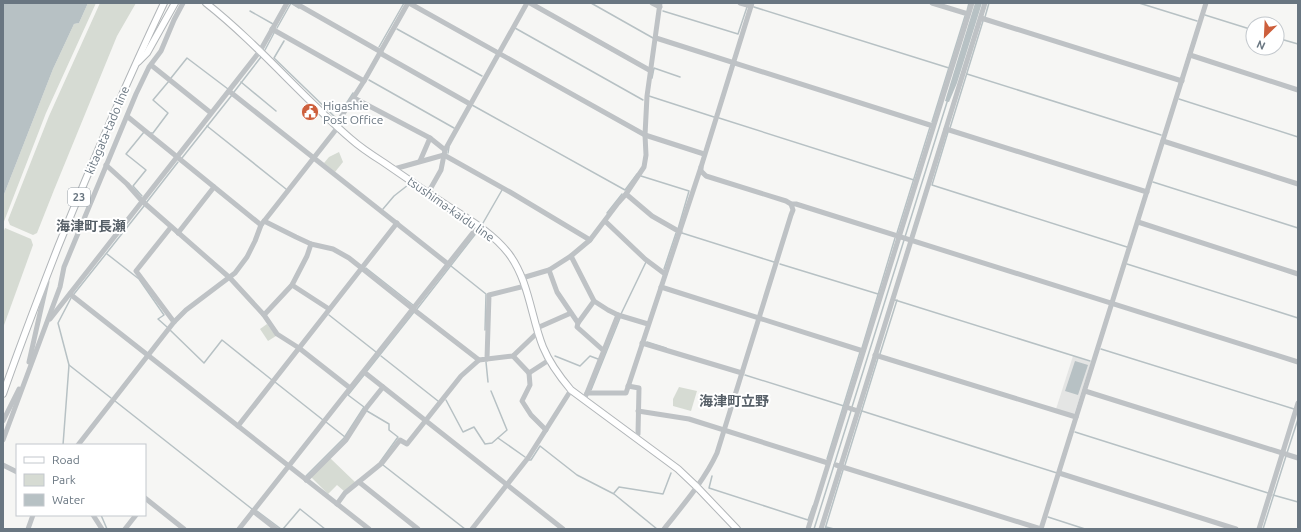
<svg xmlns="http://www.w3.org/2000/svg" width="1301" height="532" font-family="Ubuntu,'Noto Sans JP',sans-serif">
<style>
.built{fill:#e4e5e4}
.green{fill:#d6dbd3}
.water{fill:#b7c1c4}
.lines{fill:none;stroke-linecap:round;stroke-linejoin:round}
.stream{stroke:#b7c1c4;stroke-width:1.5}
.major-casing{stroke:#b2b6b9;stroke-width:8}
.minor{stroke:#bec2c5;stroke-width:5}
.major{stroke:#fff;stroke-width:6}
.labels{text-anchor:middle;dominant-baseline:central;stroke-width:4;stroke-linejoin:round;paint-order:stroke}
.shield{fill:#fff;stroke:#969fa7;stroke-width:1}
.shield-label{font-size:11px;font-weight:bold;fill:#697681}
.poi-label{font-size:12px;fill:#697681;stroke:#fff;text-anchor:start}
.street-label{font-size:12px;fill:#697681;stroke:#fff}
.quarter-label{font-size:14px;font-weight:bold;fill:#565f67;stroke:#fff}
</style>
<rect width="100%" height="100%" fill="#f6f6f4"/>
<polygon class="built" points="1073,356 1091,362 1074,415 1056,409"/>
<g class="green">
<polygon points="88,3 96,3 46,113 3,224 3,197 53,69 74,24 79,23"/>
<polygon points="100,3 136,3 117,36 54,190 37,233 33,235 10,225 8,220 49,116"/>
<polygon points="339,152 343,162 335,172 324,163 329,157"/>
<polygon points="5,228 31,239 33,245 3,328 3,233"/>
<polygon points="267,324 276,336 268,341 260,329"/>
<polygon points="679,387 697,391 691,411 673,406 673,399"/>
<polygon points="330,458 356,483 344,491 337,485 328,494 311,477"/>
</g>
<g class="water">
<polygon points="3,3 88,3 79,23 74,24 53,69 3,197"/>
<polygon points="975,3 982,3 957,83 949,102 945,101"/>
<polygon points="1075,361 1088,365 1078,395 1065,391"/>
</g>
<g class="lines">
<g class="stream">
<polyline points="591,3 653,38"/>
<polyline points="1139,3 1197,21"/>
<polyline points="754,7 949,68"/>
<polyline points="250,11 273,24"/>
<polyline points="663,11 738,34 747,7"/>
<polyline points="967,11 969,3"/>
<polyline points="1205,15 1253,30"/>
<polyline points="985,17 989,3"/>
<polyline points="277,28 291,3 299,8"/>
<polyline points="515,28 643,100"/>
<polyline points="397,29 482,76"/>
<polyline points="1277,38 1298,44"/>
<polyline points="284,41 274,58 337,119"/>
<polyline points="379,47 404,3"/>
<polyline points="265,50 274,33"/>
<polyline points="967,74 1161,135"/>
<polyline points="171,78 187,58 228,89"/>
<polyline points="652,78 654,68 680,77"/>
<polyline points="369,80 454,128"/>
<polyline points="241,82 276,111"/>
<polyline points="234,92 261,57"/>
<polyline points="649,96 714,117"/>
<polyline points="1179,99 1298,137"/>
<polyline points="472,105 625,190 637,174"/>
<polyline points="344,107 353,93"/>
<polyline points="719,118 914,180"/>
<polyline points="932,122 965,16"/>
<polyline points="207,126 286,189"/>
<polyline points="950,128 983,21"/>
<polyline points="948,132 932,185 1127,247"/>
<polyline points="151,133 153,133 168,113 153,100 169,81"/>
<polyline points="448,153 449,147"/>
<polyline points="182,158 232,95"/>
<polyline points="641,176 689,191 678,229"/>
<polyline points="1153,182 1298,228"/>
<polyline points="410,186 451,213"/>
<polyline points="142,196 133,186 146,170 126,154 144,132"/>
<polyline points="146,203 178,162"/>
<polyline points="383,209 394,196 408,185"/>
<polyline points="607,213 622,194"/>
<polyline points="459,218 474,228"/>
<polyline points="483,223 502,190"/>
<polyline points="682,233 774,262"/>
<polyline points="897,233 930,127"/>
<polyline points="107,254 139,279 164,315 158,319 167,327"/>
<polyline points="780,264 878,294"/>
<polyline points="1127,264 1298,318"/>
<polyline points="451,266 486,294 485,330"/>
<polyline points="366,268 413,305"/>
<polyline points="664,269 676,233"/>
<polyline points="74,294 144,206"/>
<polyline points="895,300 1090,361"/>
<polyline points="417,309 477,232"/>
<polyline points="621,314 646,262"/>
<polyline points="329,315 376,352"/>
<polyline points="170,330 204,363 222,340 272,380"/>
<polyline points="647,342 666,348"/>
<polyline points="862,348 895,238"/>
<polyline points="1101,349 1294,409"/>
<polyline points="880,354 897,300"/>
<polyline points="381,356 438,401"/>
<polyline points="555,356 580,366 590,356 598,359"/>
<polyline points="486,362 488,382"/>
<polyline points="69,365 111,398"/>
<polyline points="367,371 414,312"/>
<polyline points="745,375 844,406"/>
<polyline points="275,382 323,420"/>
<polyline points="591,390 620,318"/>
<polyline points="446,400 463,432 474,427 485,444 492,443 507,430 491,391"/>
<polyline points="115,401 252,509"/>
<polyline points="852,407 948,99"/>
<polyline points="367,411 389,424 389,430 398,437 380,462"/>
<polyline points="862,411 1057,473"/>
<polyline points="326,422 345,437"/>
<polyline points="1075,432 1268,493"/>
<polyline points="498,438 525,457"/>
<polyline points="63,445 69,365 58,323 71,298"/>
<polyline points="1287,453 1298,419"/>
<polyline points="827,459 860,352"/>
<polyline points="529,460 531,460 540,446 577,475 614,494 657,529"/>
<polyline points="383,465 465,529"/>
<polyline points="845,465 878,358"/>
<polyline points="306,476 344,438 364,407 348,395 364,375"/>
<polyline points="712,476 709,488 808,520 813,506"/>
<polyline points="614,493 619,487 663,494 671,473"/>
<polyline points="1273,495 1298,502"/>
<polyline points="257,511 281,529"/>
<polyline points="101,515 107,529"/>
<polyline points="1048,517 1085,529"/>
<polyline points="826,527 834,529"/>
<polyline points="283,529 300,509 325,529"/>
<polyline points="814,529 851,411"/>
<polyline points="825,529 843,470"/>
<polyline points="1263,529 1286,456"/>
</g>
<defs>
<g id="major">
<path d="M 206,3 C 258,44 301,96 351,139 C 361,148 372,155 383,162 C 405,177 426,192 448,206 C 470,220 493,233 509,254 C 529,281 531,317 543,347 C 550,364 560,377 571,390 L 678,469 L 697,487 L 737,529"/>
<polyline points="138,62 147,53 175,3"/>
<path d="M 3,394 C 20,345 39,296 58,247 C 91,165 126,83 164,3"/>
</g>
</defs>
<use href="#major" class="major-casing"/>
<g class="minor">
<polyline points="295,3 381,52"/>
<polyline points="409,3 645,135 704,154"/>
<polyline points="530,3 651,71"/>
<polyline points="652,3 660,7"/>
<polyline points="740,3 751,6"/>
<polyline points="932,3 968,14"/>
<polyline points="981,18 1182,81"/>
<polyline points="272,29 364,81"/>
<polyline points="656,38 933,126"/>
<polyline points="380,53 470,104"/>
<polyline points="1190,55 1298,90"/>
<polyline points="151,65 211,113"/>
<polyline points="229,91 448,264"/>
<polyline points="354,98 430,138 445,150"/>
<polyline points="128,117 261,225"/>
<polyline points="336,125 364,81 408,3"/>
<polyline points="946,129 1147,192"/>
<polyline points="1163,141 1298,184"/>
<polyline points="420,161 430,138"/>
<polyline points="106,165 127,184 142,201 230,278 264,315 277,334 299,348 350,388"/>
<polyline points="701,167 701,171 706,176 786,201 791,204 796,204 1298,362"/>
<polyline points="394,169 444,155 510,192 590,240"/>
<polyline points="428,193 441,170 445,150 527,3"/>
<polyline points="626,194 652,216 680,232"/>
<polyline points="264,221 296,237 311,244 333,249 349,258 413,309 479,360"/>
<polyline points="605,221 645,259 665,274"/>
<polyline points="1138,222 1298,274"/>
<polyline points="171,227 136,271 174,322"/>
<polyline points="178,233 214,187"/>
<polyline points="571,256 594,301 608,310 618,315"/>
<polyline points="549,270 557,292 578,323 577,327 604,351"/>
<polyline points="522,278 549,270 571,256 590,240 618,203 626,194 644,167 646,155 645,135 647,96 660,3"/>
<polyline points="292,285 329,309"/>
<polyline points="661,287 863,351"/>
<polyline points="70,294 369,529"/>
<polyline points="264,315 292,285 307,256 311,244"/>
<polyline points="50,319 260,51 287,3"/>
<polyline points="578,323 594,301"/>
<polyline points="537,328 571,313"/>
<polyline points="642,343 742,373"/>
<polyline points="875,355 1076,417"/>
<polyline points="513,356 529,373 549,360"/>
<polyline points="487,359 513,356 538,332"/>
<polyline points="29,362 47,282"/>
<polyline points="364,372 563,529"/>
<polyline points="529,373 530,385 522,401 531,415 546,430"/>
<polyline points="628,386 639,388 638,434 635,437"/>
<polyline points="1085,391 1298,458"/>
<polyline points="587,393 618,315 648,324"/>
<polyline points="584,399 587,393 626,393 701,167 752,3"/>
<polyline points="638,411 689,419 828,463"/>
<polyline points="858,411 985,3"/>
<polyline points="3,421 19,389"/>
<polyline points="238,426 397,223"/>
<polyline points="3,440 60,287 64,267 136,94 149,67 161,51 174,20 183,3"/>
<polyline points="78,445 174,322 186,310 235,273 247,257 255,241 261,225 338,127"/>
<polyline points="3,465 17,472"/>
<polyline points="836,465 1041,529"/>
<polyline points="1059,473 1236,529"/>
<polyline points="306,480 346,440 367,407 383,387"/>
<polyline points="359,482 418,529"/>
<polyline points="145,498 184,529"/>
<polyline points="337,504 345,493 382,463 400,440 407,444 461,376 479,360 487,359 489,295 525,286"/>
<polyline points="253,511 276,529"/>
<polyline points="93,515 102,529"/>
<polyline points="28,529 33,515"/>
<polyline points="125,529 136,515"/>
<polyline points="239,529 479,225"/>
<polyline points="472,529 528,458 571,390"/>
<path d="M 664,529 C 683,505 704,481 717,453 L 791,215 L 793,210 L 791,204"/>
<polyline points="808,529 972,3"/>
<polyline points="821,529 858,411 846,407"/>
<polyline points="1041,529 1206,3"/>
<polyline points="1259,529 1298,403"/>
</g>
<use href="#major" class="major"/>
</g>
<defs>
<symbol id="civic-disc" viewBox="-11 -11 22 22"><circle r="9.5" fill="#cd5f3c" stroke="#fff"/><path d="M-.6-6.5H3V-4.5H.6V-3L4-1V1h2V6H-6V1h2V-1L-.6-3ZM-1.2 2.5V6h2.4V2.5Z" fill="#fff"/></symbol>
</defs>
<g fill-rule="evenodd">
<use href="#civic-disc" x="300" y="102" width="20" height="20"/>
</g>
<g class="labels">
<rect class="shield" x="68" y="188" width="22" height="18" rx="3"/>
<g class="shield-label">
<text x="79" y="197">23</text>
</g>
<g class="poi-label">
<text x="323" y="105">Higashie<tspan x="323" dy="14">Post Office</tspan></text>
</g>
<g class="street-label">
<text transform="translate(107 130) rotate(-67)">kitagata-tado line</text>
<text transform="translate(451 209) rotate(35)">tsushima-kaidu line</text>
</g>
<g class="quarter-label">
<text x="91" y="226">海津町長瀬</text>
<text x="734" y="401">海津町立野</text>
</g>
</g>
<rect width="1301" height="532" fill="none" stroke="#697681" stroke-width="8"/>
<rect x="16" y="444" width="130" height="72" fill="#ffffff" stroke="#c3c8cd"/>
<rect x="24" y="457" width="20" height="6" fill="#ffffff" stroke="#c3c8cd"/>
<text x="52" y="464" font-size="12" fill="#697681">Road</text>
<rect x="24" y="474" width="20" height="12" fill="#d6dbd3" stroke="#c3c8cd"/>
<text x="52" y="484" font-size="12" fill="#697681">Park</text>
<rect x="24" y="494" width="20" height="12" fill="#b7c1c4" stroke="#c3c8cd"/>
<text x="52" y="504" font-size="12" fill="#697681">Water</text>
<g transform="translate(1265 36) rotate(204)"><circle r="19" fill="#ffffff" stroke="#c3c8cd"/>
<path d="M0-3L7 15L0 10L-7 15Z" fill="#cd5f3c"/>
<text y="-6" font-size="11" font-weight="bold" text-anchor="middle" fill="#697681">N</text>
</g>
</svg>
